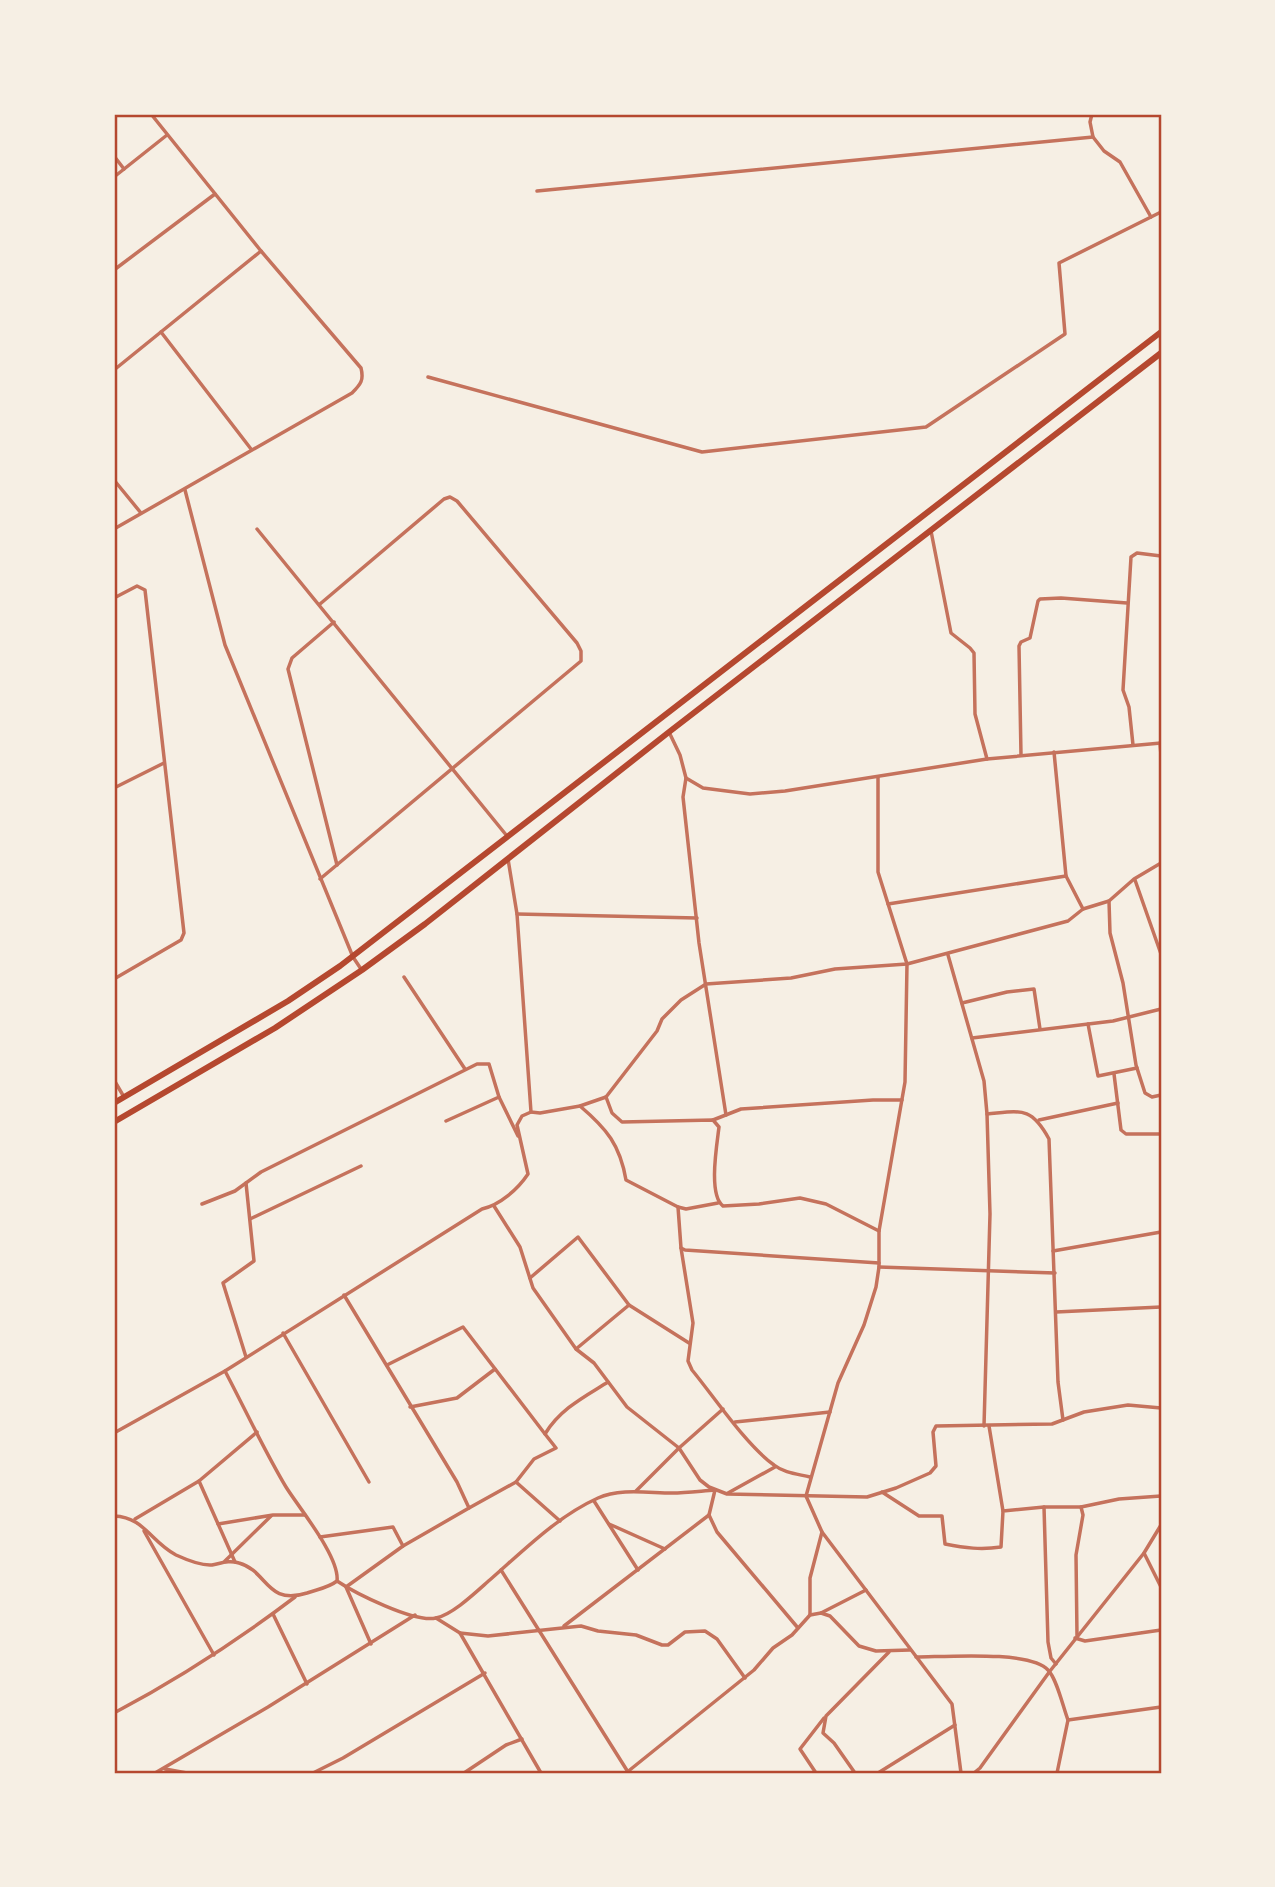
<svg xmlns="http://www.w3.org/2000/svg" width="1275" height="1887" font-family="Montserrat,sans-serif">
<style>
.lines{fill:none;stroke-linecap:round;stroke-linejoin:round}
.minor{stroke:#c5725c;stroke-width:3.5}
.trunk{stroke:#b5482f;stroke-width:6}
.neatline{fill:none;stroke:#b5482f;stroke-width:2.5}
</style>
<rect width="100%" height="100%" fill="#f6efe4"/>
<g class="lines">
<g class="minor">
<polyline points="1092,114 1090,122 1093,137 1104,151 1120,162 1151,217"/>
<polyline points="114,156 124,169"/>
<polyline points="114,177 167,135"/>
<polyline points="537,191 1093,137"/>
<polyline points="114,270 215,194"/>
<polyline points="161,332 251,449"/>
<polyline points="114,370 261,251"/>
<polyline points="428,377 702,452 926,427 1065,334 1059,263 1161,212"/>
<polyline points="114,480 141,513"/>
<polyline points="185,490 225,645 353,957 361,969"/>
<path d="M 114,529 L 352,393 C 361,384 364,380 361,368 L 261,251 L 151,114"/>
<polyline points="257,529 507,836"/>
<polyline points="931,531 951,633 970,648 974,653 975,714 987,759"/>
<polyline points="114,598 137,586 145,590 184,933 181,940 114,979"/>
<polyline points="320,604 444,499 450,497 457,501 577,643 581,651 581,661 320,879"/>
<polyline points="334,622 292,658 288,669 337,865"/>
<polyline points="669,732 680,755 686,778 683,797 699,943 726,1115"/>
<polyline points="1160,743 1161,755"/>
<polyline points="1133,745 1129,707 1123,690 1131,557 1137,553 1161,556"/>
<polyline points="1054,752 1066,876 1083,909"/>
<polyline points="1021,755 1019,646 1021,642 1030,638 1038,601 1040,599 1061,598 1127,603"/>
<polyline points="878,777 878,872 907,964 905,1082 879,1231 879,1267 876,1287 864,1325 838,1383 806,1496 822,1532 952,1704 961,1773"/>
<polyline points="686,778 703,788 750,794 785,791 987,759 1161,743"/>
<polyline points="114,788 164,763"/>
<polyline points="508,859 517,914 531,1112 540,1113 580,1106 606,1097 657,1031 662,1019 681,1000 706,984 791,978 835,969 907,964 1068,921 1083,909 1109,901 1134,879 1161,863"/>
<polyline points="1135,880 1161,954"/>
<polyline points="1109,901 1110,933 1123,983 1136,1065 1145,1093 1152,1097 1161,1095"/>
<polyline points="888,904 1066,876"/>
<polyline points="517,914 697,918"/>
<polyline points="948,955 984,1081 987,1114 990,1214 984,1426"/>
<polyline points="404,977 465,1069"/>
<polyline points="962,1003 1007,992 1034,989 1040,1029"/>
<polyline points="1088,1024 1098,1076 1137,1068"/>
<polyline points="972,1038 1113,1021 1161,1009"/>
<polyline points="1114,1074 1121,1130 1126,1134 1161,1134"/>
<polyline points="114,1080 124,1097"/>
<path d="M 606,1097 L 612,1113 L 622,1122 L 713,1120 L 719,1127 C 717,1144 708,1195 723,1206 L 759,1204 L 800,1198 L 826,1204 L 879,1231"/>
<path d="M 580,1106 C 607,1129 620,1145 626,1180 L 678,1207 L 686,1209 L 718,1203"/>
<path d="M 987,1114 C 1021,1111 1031,1106 1049,1139 L 1058,1382 L 1063,1420"/>
<polyline points="713,1120 741,1109 873,1100 902,1100"/>
<polyline points="1039,1120 1118,1103"/>
<polyline points="446,1121 499,1097 518,1136"/>
<polyline points="246,1183 254,1261 223,1283 246,1357"/>
<polyline points="202,1204 235,1191 261,1172 477,1064 489,1064 499,1097"/>
<polyline points="494,1206 520,1247 533,1288 576,1349 594,1363 627,1407 679,1448 700,1480 709,1487 727,1494 867,1497 896,1488 930,1473 936,1466 933,1432 936,1426 1052,1424 1084,1412 1128,1405 1161,1408"/>
<polyline points="678,1207 681,1248 685,1250 879,1263"/>
<polyline points="250,1219 361,1166"/>
<path d="M 681,1248 L 693,1323 L 688,1361 L 692,1370 C 715,1398 746,1445 774,1465 C 784,1473 798,1474 810,1477"/>
<polyline points="1053,1251 1161,1232"/>
<polyline points="879,1267 1055,1273"/>
<polyline points="530,1278 578,1237 629,1305"/>
<path d="M 344,1295 L 457,1482 L 469,1508 L 516,1482 L 534,1459 L 556,1448 L 545,1434 C 560,1409 584,1397 608,1382"/>
<polyline points="1056,1312 1161,1307"/>
<polyline points="283,1333 369,1482"/>
<polyline points="576,1349 629,1305 689,1343"/>
<polyline points="387,1365 463,1327 545,1434"/>
<polyline points="410,1407 457,1398 495,1369"/>
<polyline points="735,1422 830,1412"/>
<polyline points="989,1426 1003,1511"/>
<path d="M 114,1433 L 225,1371 L 482,1209 C 500,1205 518,1189 528,1174 L 517,1125 L 522,1116 L 531,1112"/>
<polyline points="516,1482 560,1521"/>
<polyline points="636,1491 679,1448 723,1409"/>
<path d="M 882,1492 L 919,1516 L 942,1516 L 945,1544 C 965,1548 981,1550 1001,1547 L 1003,1511 L 1044,1507 L 1048,1642 L 1051,1658 L 1056,1664"/>
<polyline points="728,1493 775,1467"/>
<polyline points="594,1501 638,1570"/>
<polyline points="1044,1507 1081,1507"/>
<path d="M 114,1516 C 144,1517 151,1542 176,1555 C 187,1560 201,1566 212,1565 C 222,1563 229,1560 239,1563 C 268,1571 266,1606 307,1593 C 318,1589 328,1588 337,1581 C 340,1557 299,1508 286,1487 C 264,1450 245,1409 225,1371"/>
<polyline points="135,1519 199,1481"/>
<polyline points="218,1524 273,1515 305,1515"/>
<polyline points="609,1524 665,1549"/>
<polyline points="144,1531 214,1655"/>
<polyline points="320,1537 393,1527 403,1546 469,1508"/>
<polyline points="1144,1553 1161,1587"/>
<polyline points="225,1561 271,1516"/>
<polyline points="235,1562 199,1481 257,1432"/>
<polyline points="501,1570 628,1772"/>
<path d="M 337,1581 C 355,1593 414,1623 436,1618 C 454,1614 478,1590 492,1578 C 525,1549 558,1516 598,1498 C 620,1488 649,1493 672,1493 C 686,1493 701,1491 715,1490 L 709,1515 L 717,1532 L 798,1628"/>
<polyline points="821,1613 866,1590"/>
<polyline points="273,1614 307,1684"/>
<polyline points="810,1615 810,1578 822,1532"/>
<polyline points="436,1618 460,1633 541,1773"/>
<polyline points="564,1626 709,1515"/>
<polyline points="460,1633 488,1636 581,1626 598,1631 636,1635 662,1645 668,1645 685,1632 705,1631 717,1639 745,1678"/>
<polyline points="1077,1636 1076,1555 1083,1515 1081,1507 1119,1499 1161,1496"/>
<polyline points="1075,1638 1085,1641 1161,1630"/>
<polyline points="371,1644 346,1587 403,1546"/>
<path d="M 916,1657 C 943,1657 1030,1650 1048,1670 C 1057,1679 1063,1707 1068,1720 L 1161,1707"/>
<path d="M 114,1713 C 178,1679 237,1641 295,1597"/>
<polyline points="165,1769 187,1773"/>
<polyline points="155,1773 268,1707 415,1615"/>
<polyline points="313,1773 343,1758 485,1673"/>
<polyline points="464,1773 506,1745 522,1739"/>
<polyline points="626,1773 754,1670 773,1648 792,1635 810,1615 821,1613 830,1616 859,1646 876,1651 910,1650"/>
<polyline points="816,1773 800,1749 824,1718"/>
<polyline points="855,1773 834,1743 823,1733 826,1716 889,1652"/>
<polyline points="878,1773 955,1725"/>
<polyline points="974,1773 980,1768 1050,1671 1144,1553 1161,1525"/>
<polyline points="1057,1773 1068,1720"/>
</g>
<g class="trunk">
<polyline points="114,1103 288,1001 340,966 1161,332"/>
<polyline points="114,1122 275,1028 362,970 425,924 669,732 1161,353"/>
</g>
</g>
<rect width="1275" height="1887" fill="none" stroke="#f6efe4" stroke-width="231"/>
<rect x="116" y="116" width="1044" height="1656" class="neatline"/>
</svg>
